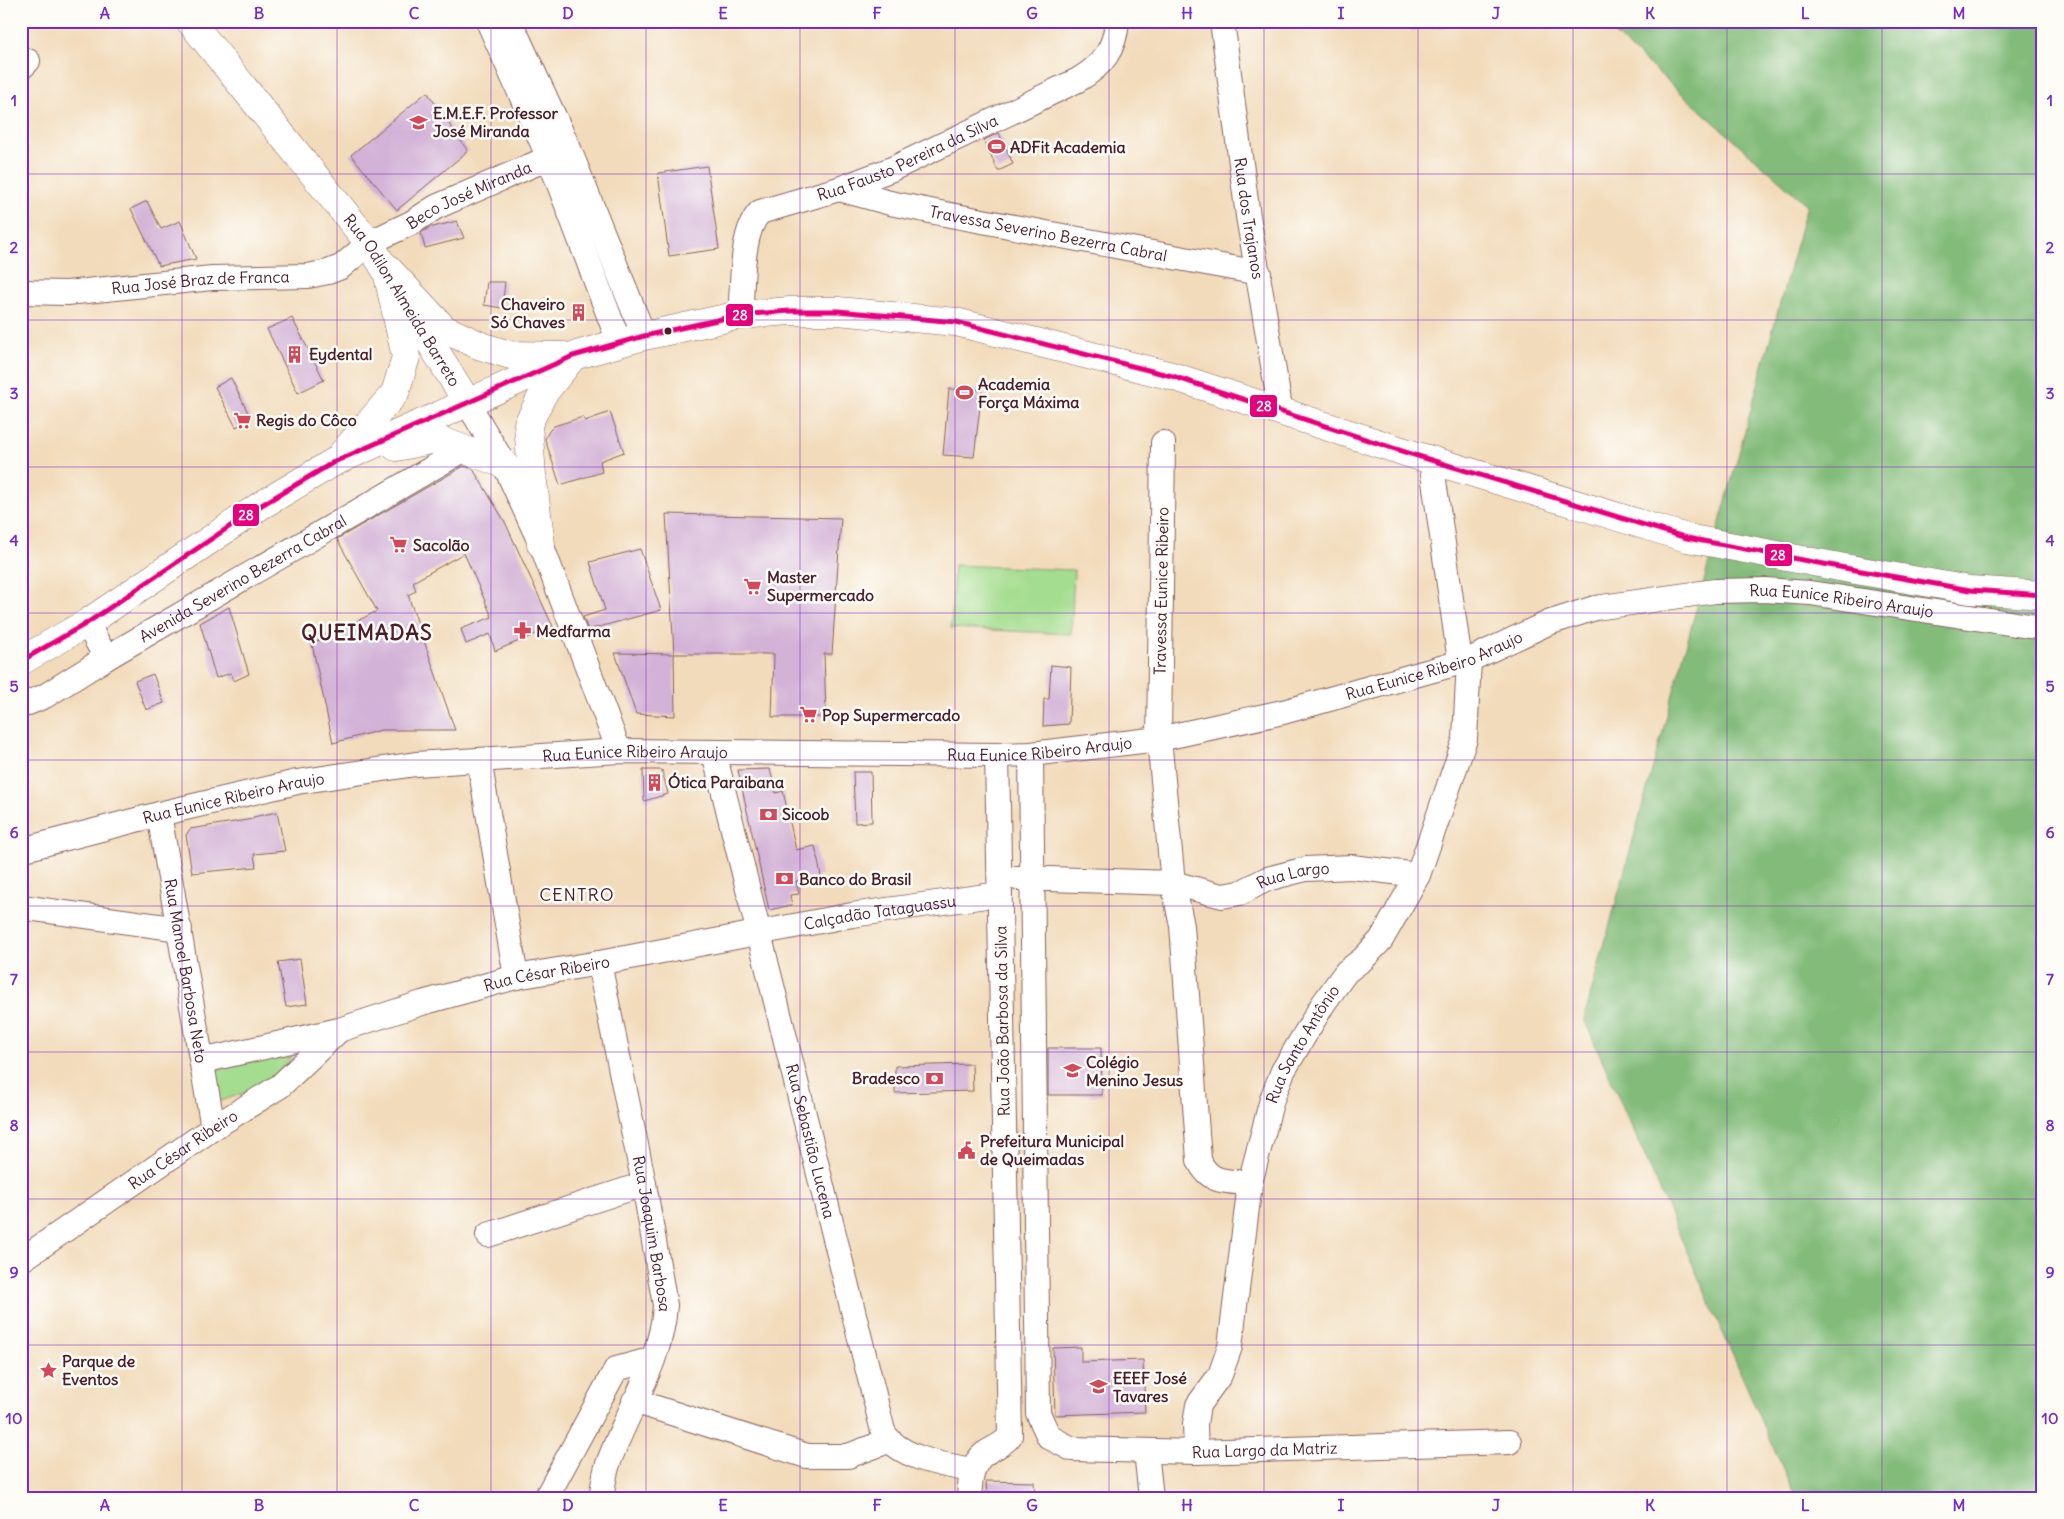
<svg xmlns="http://www.w3.org/2000/svg" width="2064" height="1519" font-family="Delius,sans-serif">
<style>
.green{fill:#a4dd8f;stroke:#777e5d}
.forest{fill:#83bc7a;stroke:#666e52}
.building{fill:#d3b2d7}
.lines{fill:none;stroke-linecap:round;stroke-linejoin:round}
.minor-casing{stroke:#85615d;stroke-width:26}
.major-casing{stroke:#85615d;stroke-width:29}
.highway-casing{stroke:#85615d;stroke-width:29}
.minor{stroke:#fff;stroke-width:24}
.major{stroke:#fff;stroke-width:28}
.highway{stroke:#fff;stroke-width:28}
.bus-1-casing{stroke:#fdfcf7;stroke-width:9}
.bus-1{stroke:#e5007d;stroke-width:5}
.grid{fill:none;stroke:#7b2cbf;stroke-width:1;stroke-opacity:0.55}
.bus-dot{fill:#4a1f2b;stroke:#fdfcf7;stroke-width:2}
.labels{text-anchor:middle;dominant-baseline:central;stroke-width:5;stroke-linejoin:round;paint-order:stroke}
.poi-label{font-size:16px;font-weight:bold;fill:#4a1f2b;stroke:#fdfcf7;text-anchor:start}
.street-label{font-size:16px;fill:#4a1f2b;stroke:#fdfcf7}
.neighbourhood-label{font-size:18px;letter-spacing:1px;fill:#4a1f2b;stroke:#fdfcf7}
.district-label{font-size:21px;font-weight:bold;letter-spacing:1px;fill:#4a1f2b;stroke:#fdfcf7}
.line-badge{stroke:#fdfcf7;stroke-width:2}
.badge-label{font-size:14px;text-anchor:middle;font-weight:bold;fill:#fff}
.neatline{fill:none;stroke:#7b2cbf;stroke-width:2}
.grid-label{font-size:16px;text-anchor:middle;font-weight:bold;fill:#7b2cbf}
</style>
<rect width="100%" height="100%" fill="#fdfcf7"/>
<filter id="ink" filterUnits="userSpaceOnUse"><feTurbulence type="fractalNoise" baseFrequency=".02" numOctaves="2"/><feDisplacementMap in="SourceGraphic" scale="10" xChannelSelector="R" yChannelSelector="G"/><feConvolveMatrix kernelMatrix="1 2 1 2 8 2 1 2 1" color-interpolation-filters="sRGB"/></filter>
<filter id="wash" filterUnits="userSpaceOnUse"><feTurbulence type="fractalNoise" baseFrequency=".0096" numOctaves="4" result="noise"/><feDisplacementMap in="SourceGraphic" scale="20" xChannelSelector="R" yChannelSelector="G"/><feGaussianBlur stdDeviation="1.12" result="paint"/><feColorMatrix in="noise" values="0 0 0 0 0 0 0 0 0 0 0 0 0 0 0 0 0 1.4 0 .05"/><feComposite in="paint" operator="in"/></filter>
<g filter="url(#wash)">
<rect width="100%" height="100%" fill="#f2dbbb"/>
<g class="green">
<polygon points="954,565 1074,570 1071,634 951,628"/>
<polygon points="291,1057 267,1085 215,1103 211,1071 262,1059"/>
</g>
<g class="forest">
<polygon points="1411,21 1490,21 1412,29"/>
<polygon points="1600,21 2043,21 2043,1498 1796,1498 1584,1019 1807,205"/>
</g>
<g id="blocks">
<g class="building">
<polygon points="427,92 468,151 397,210 351,155"/>
<polygon points="999,133 1013,164 998,171 984,140"/>
<polygon points="707,166 719,249 669,256 658,173"/>
<polygon points="147,201 161,229 180,221 196,259 159,266 131,209"/>
<polygon points="457,221 464,238 425,248 421,233 429,228"/>
<polygon points="487,282 505,282 502,308 484,305"/>
<polygon points="292,318 324,380 298,393 267,329"/>
<polygon points="231,378 251,419 236,427 215,387"/>
<polygon points="949,389 982,390 974,457 943,455"/>
<polygon points="610,412 624,452 600,461 602,472 560,485 545,439 549,431 554,426 583,417 585,421"/>
<polygon points="464,466 473,469 505,522 553,627 495,651 490,634 466,644 461,629 492,617 464,553 413,582 416,591 408,595 455,730 381,730 333,743 312,644 377,611 337,539"/>
<polygon points="666,514 841,518 832,654 824,654 826,717 772,717 774,654 674,654"/>
<polygon points="640,549 661,610 588,630 583,617 605,610 590,562"/>
<polygon points="229,607 249,674 234,681 231,673 216,678 200,623"/>
<polygon points="615,653 674,654 675,716 636,714"/>
<polygon points="1051,665 1071,667 1069,724 1043,726 1044,699 1049,699"/>
<polygon points="153,674 164,703 146,710 135,681"/>
<polygon points="770,769 776,793 783,791 796,850 815,846 821,876 796,881 799,894 790,895 792,905 769,910 738,770"/>
<polygon points="643,770 662,770 668,794 644,801"/>
<polygon points="853,772 871,772 872,822 855,823"/>
<polygon points="277,812 285,851 254,854 256,867 192,873 186,835 190,829 253,819 253,817"/>
<polygon points="300,959 307,1004 286,1007 278,962"/>
<polygon points="1048,1048 1101,1048 1102,1095 1048,1095"/>
<polygon points="972,1064 973,1091 895,1093 895,1066"/>
<polygon points="1081,1347 1081,1362 1143,1360 1145,1412 1055,1415 1053,1348"/>
<polygon points="986,1481 1034,1482 1035,1498 987,1498"/>
</g>
</g>
</g>
<g filter="url(#ink)">
<use href="#blocks" fill-opacity="0" stroke="#85615d" stroke-width="1"/>
<g class="lines">
<defs>
<g id="minor">
<polyline points="488,21 549,158 619,342"/>
<polyline points="510,21 569,149 644,336"/>
<path id="s1" d="M 1222,21 L 1248,216 L 1281,413"/>
<polyline points="21,68 28,61"/>
<path id="s2" d="M 839,189 L 890,203 L 945,214 L 1259,273"/>
<path id="s3" d="M 21,292 L 67,293 L 212,278 L 308,276 L 328,272 L 341,267 L 369,243 L 411,223 L 436,207 L 569,149"/>
<path id="s4" d="M 740,315 C 743,287 740,232 760,212 L 839,189 L 892,169 L 1078,80 C 1102,66 1115,50 1117,21"/>
<polyline points="467,402 504,464 541,544 619,751"/>
<path d="M 1163,443 L 1159,739 L 1173,883 L 1182,926 L 1199,1160 C 1209,1184 1227,1181 1250,1183"/>
<polyline points="1431,460 1460,661"/>
<polyline points="87,623 106,658"/>
<path id="s5" d="M 21,706 L 45,696 L 106,658 L 465,449"/>
<path id="s6" d="M 714,753 L 883,1431 C 897,1458 944,1465 972,1470"/>
<path id="s7" d="M 1031,754 L 1038,1413 L 1049,1437 L 1072,1449 L 1196,1452 L 1509,1442"/>
<polyline points="479,760 516,977"/>
<path id="s8" d="M 159,814 L 213,1128"/>
<path id="s9" d="M 21,850 L 159,814 L 297,782 L 416,764 L 619,751 L 997,755 L 1031,754 L 1159,739 L 1283,712 L 1469,660 L 1548,623 L 1595,608 L 1715,591 L 1765,590 L 1810,593 L 2043,628"/>
<path id="s10" d="M 1017,878 L 1173,883 L 1222,896 L 1240,893 L 1267,879 L 1306,869 L 1352,867 L 1418,875"/>
<polyline points="21,907 180,929"/>
<path id="s11" d="M 599,963 L 644,1184 L 665,1305 C 662,1363 625,1413 607,1467 C 604,1477 603,1488 601,1498"/>
<path id="s12" d="M 202,1061 L 339,1030 L 422,1003 L 516,977 L 599,963 L 852,915 L 1000,894"/>
<polyline points="488,1235 644,1184"/>
<path id="s13" d="M 21,1260 L 213,1128 L 280,1086 L 337,1032"/>
<polyline points="634,1401 807,1456 848,1456 888,1441"/>
<polyline points="1146,1451 1151,1498"/>
<path id="s14" d="M 1196,1452 L 1195,1424 L 1198,1405 L 1220,1375 L 1230,1347 L 1250,1183 L 1272,1099 L 1283,1071 L 1323,1004 L 1346,972 L 1363,959 L 1381,940 L 1418,875 L 1465,739 L 1469,660"/>
<polyline points="546,1498 616,1369 653,1359"/>
<path d="M 969,1498 C 970,1483 971,1464 984,1454 C 994,1447 1002,1446 1010,1436 L 997,755"/>
</g>
<g id="major">
<path id="s15" d="M 190,21 L 369,243 L 467,402"/>
</g>
<g id="highway">
<polyline points="387,268 444,329 481,346 510,355 564,356"/>
<polyline points="396,447 436,439 504,464"/>
<polyline points="342,454 395,393 406,357 386,267"/>
<polyline points="541,544 532,475 528,424 543,394 571,359"/>
<polyline points="21,661 87,623 260,506 334,462 573,356 644,336 740,315 790,311 838,311 956,322 1172,376 1408,453 1687,538 1850,569 1970,590 2043,595"/>
</g>
</defs>
<use href="#minor" class="minor-casing"/>
<use href="#major" class="major-casing"/>
<use href="#highway" class="highway-casing"/>
<use href="#minor" class="minor"/>
<use href="#major" class="major"/>
<use href="#highway" class="highway"/>
<defs>
<polyline id="bus-1" points="21,661 87,623 260,506 334,462 573,356 644,336 740,315 790,311 838,311 956,322 1172,376 1408,453 1687,538 1850,569 1970,590 2043,595"/>
</defs>
<use href="#bus-1" class="bus-1-casing"/>
<use href="#bus-1" class="bus-1"/>
</g>
</g>
<path class="grid" d="M 182,21 L 182,1498M 337,21 L 337,1498M 491,21 L 491,1498M 646,21 L 646,1498M 800,21 L 800,1498M 955,21 L 955,1498M 1109,21 L 1109,1498M 1264,21 L 1264,1498M 1418,21 L 1418,1498M 1573,21 L 1573,1498M 1727,21 L 1727,1498M 1882,21 L 1882,1498M 21,174 L 2043,174M 21,320 L 2043,320M 21,467 L 2043,467M 21,613 L 2043,613M 21,760 L 2043,760M 21,906 L 2043,906M 21,1052 L 2043,1052M 21,1199 L 2043,1199M 21,1345 L 2043,1345"/>
<defs>
<symbol id="school-bare" viewBox="-9 -9 18 18"><path d="M0-5L7-2L0 1L-7-2ZM-4 1L0 2.5L4 1V4Q0 6-4 4Z" fill="#d1495b" stroke="#fdfcf7" stroke-width="2.5" paint-order="stroke"/></symbol>
<symbol id="stadium-bare" viewBox="-9 -9 18 18"><path d="M0-5a6.5 5 0 1 0 0 10a6.5 5 0 1 0 0-10ZM-3.5-1.8h7v3.6h-7Z" fill="#d1495b" stroke="#fdfcf7" stroke-width="2.5" paint-order="stroke"/></symbol>
<symbol id="building-bare" viewBox="-9 -9 18 18"><path d="M-4-6H4V6H1V3H-1V6H-4ZM-2.5-4.3h1.7v1.8h-1.7ZM.8-4.3h1.7v1.8H.8ZM-2.5-1h1.7V.8h-1.7ZM.8-1h1.7V.8H.8Z" fill="#d1495b" stroke="#fdfcf7" stroke-width="2.5" paint-order="stroke"/></symbol>
<symbol id="supermarket-bare" viewBox="-9 -9 18 18"><path d="M-6-5.5h2.5l.6 2H6L4.5 2H-2.5L-4.4-4H-6ZM-1.5 3.2a1.3 1.3 0 1 0 .1 0ZM3 3.2a1.3 1.3 0 1 0 .1 0Z" fill="#d1495b" stroke="#fdfcf7" stroke-width="2.5" paint-order="stroke"/></symbol>
<symbol id="pharmacy-bare" viewBox="-9 -9 18 18"><path d="M-2-6h4v4h4v4h-4v4h-4v-4h-4v-4h4Z" fill="#d1495b" stroke="#fdfcf7" stroke-width="2.5" paint-order="stroke"/></symbol>
<symbol id="bank-bare" viewBox="-9 -9 18 18"><path d="M-6-4H6V4H-6ZM0-2.3a2.3 2.3 0 1 0 0 4.6a2.3 2.3 0 1 0 0-4.6Z" fill="#d1495b" stroke="#fdfcf7" stroke-width="2.5" paint-order="stroke"/></symbol>
<symbol id="civic-bare" viewBox="-9 -9 18 18"><path d="M-.6-6.5H3V-4.5H.6V-3L4-1V1h2V6H-6V1h2V-1L-.6-3ZM-1.2 2.5V6h2.4V2.5Z" fill="#d1495b" stroke="#fdfcf7" stroke-width="2.5" paint-order="stroke"/></symbol>
<symbol id="sight-bare" viewBox="-9 -9 18 18"><path d="M0-6L1.8-2.2L6-1.7L2.9 1.2L3.7 5.4L0 3.3L-3.7 5.4L-2.9 1.2L-6-1.7L-1.8-2.2Z" fill="#d1495b" stroke="#fdfcf7" stroke-width="2.5" paint-order="stroke"/></symbol>
</defs>
<g fill-rule="evenodd">
<use href="#school-bare" x="406" y="110" width="25" height="25"/>
<use href="#stadium-bare" x="984" y="134" width="25" height="25"/>
<use href="#building-bare" x="566" y="300" width="25" height="25"/>
<use href="#building-bare" x="282" y="342" width="25" height="25"/>
<use href="#stadium-bare" x="952" y="380" width="25" height="25"/>
<use href="#supermarket-bare" x="230" y="408" width="25" height="25"/>
<use href="#supermarket-bare" x="386" y="532" width="25" height="25"/>
<use href="#supermarket-bare" x="740" y="574" width="25" height="25"/>
<use href="#pharmacy-bare" x="510" y="618" width="25" height="25"/>
<use href="#supermarket-bare" x="796" y="702" width="25" height="25"/>
<use href="#building-bare" x="642" y="770" width="25" height="25"/>
<use href="#bank-bare" x="756" y="802" width="25" height="25"/>
<use href="#bank-bare" x="772" y="866" width="25" height="25"/>
<use href="#school-bare" x="1060" y="1058" width="25" height="25"/>
<use href="#bank-bare" x="922" y="1066" width="25" height="25"/>
<use href="#civic-bare" x="954" y="1138" width="25" height="25"/>
<use href="#sight-bare" x="36" y="1358" width="25" height="25"/>
<use href="#school-bare" x="1086" y="1374" width="25" height="25"/>
</g>
<circle class="bus-dot" cx="668" cy="331" r="4.5"/>
<g class="labels">
<g class="poi-label">
<text x="433" y="113">E.M.E.F. Professor<tspan x="433" dy="18">José Miranda</tspan></text>
<text x="1010" y="147">ADFit Academia</text>
<text x="565" y="304" text-anchor="end">Chaveiro<tspan x="565" dy="18">Só Chaves</tspan></text>
<text x="309" y="354">Eydental</text>
<text x="978" y="384">Academia<tspan x="978" dy="18">Força Máxima</tspan></text>
<text x="256" y="420">Regis do Côco</text>
<text x="413" y="545">Sacolão</text>
<text x="767" y="577">Master<tspan x="767" dy="18">Supermercado</tspan></text>
<text x="536" y="631">Medfarma</text>
<text x="822" y="715">Pop Supermercado</text>
<text x="668" y="782">Ótica Paraibana</text>
<text x="782" y="814">Sicoob</text>
<text x="799" y="879">Banco do Brasil</text>
<text x="1086" y="1062">Colégio<tspan x="1086" dy="18">Menino Jesus</tspan></text>
<text x="920" y="1078" text-anchor="end">Bradesco</text>
<text x="980" y="1141">Prefeitura Municipal<tspan x="980" dy="18">de Queimadas</tspan></text>
<text x="62" y="1361">Parque de<tspan x="62" dy="18">Eventos</tspan></text>
<text x="1113" y="1378">EEEF José<tspan x="1113" dy="18">Tavares</tspan></text>
</g>
<g class="street-label">
<text stroke="none"><textPath href="#s4" startOffset="264">Rua Fausto Pereira da Silva</textPath></text>
<text stroke="none"><textPath href="#s3" startOffset="470">Beco José Miranda</textPath></text>
<text stroke="none"><textPath href="#s1" startOffset="199">Rua dos Trajanos</textPath></text>
<text stroke="none"><textPath href="#s2" startOffset="214">Travessa Severino Bezerra Cabral</textPath></text>
<text stroke="none"><textPath href="#s3" startOffset="180">Rua José Braz de Franca</textPath></text>
<text stroke="none"><textPath href="#s15" startOffset="351">Rua Odilon Almeida Barreto</textPath></text>
<text stroke="none"><textPath href="#s5" startOffset="256">Avenida Severino Bezerra Cabral</textPath></text>
<text transform="translate(1161 591) rotate(-89)">Travessa Eunice Ribeiro</text>
<text stroke="none"><textPath href="#s9" startOffset="1854">Rua Eunice Ribeiro Araujo</textPath></text>
<text stroke="none"><textPath href="#s9" startOffset="1434">Rua Eunice Ribeiro Araujo</textPath></text>
<text stroke="none"><textPath href="#s9" startOffset="1029">Rua Eunice Ribeiro Araujo</textPath></text>
<text stroke="none"><textPath href="#s9" startOffset="624">Rua Eunice Ribeiro Araujo</textPath></text>
<text stroke="none"><textPath href="#s9" startOffset="219">Rua Eunice Ribeiro Araujo</textPath></text>
<text stroke="none"><textPath href="#s10" startOffset="282">Rua Largo</textPath></text>
<text stroke="none"><textPath href="#s12" startOffset="695">Calçadão Tataguassu</textPath></text>
<text stroke="none"><textPath href="#s8" startOffset="159">Rua Manoel Barbosa Neto</textPath></text>
<text stroke="none"><textPath href="#s12" startOffset="356">Rua César Ribeiro</textPath></text>
<text transform="translate(1002 1021) rotate(-91)">Rua João Barbosa da Silva</text>
<text stroke="none"><textPath href="#s14" startOffset="429">Rua Santo Antônio</textPath></text>
<text stroke="none"><textPath href="#s6" startOffset="400">Rua Sebastião Lucena</textPath></text>
<text stroke="none"><textPath href="#s13" startOffset="196">Rua César Ribeiro</textPath></text>
<text stroke="none"><textPath href="#s11" startOffset="276">Rua Joaquim Barbosa</textPath></text>
<text stroke="none"><textPath href="#s7" startOffset="904">Rua Largo da Matriz</textPath></text>
</g>
<g class="neighbourhood-label">
<text x="577" y="894">CENTRO</text>
</g>
<g class="district-label">
<text x="367" y="632">QUEIMADAS</text>
</g>
</g>
<g class="line-badge">
<rect x="725" y="303" width="29" height="24" rx="5" fill="#e5007d"/>
<rect x="1249" y="394" width="29" height="24" rx="5" fill="#e5007d"/>
<rect x="232" y="503" width="28" height="24" rx="5" fill="#e5007d"/>
<rect x="1764" y="543" width="29" height="24" rx="5" fill="#e5007d"/>
</g>
<g class="badge-label">
<text x="740" y="320">28</text>
<text x="1264" y="411">28</text>
<text x="246" y="520">28</text>
<text x="1778" y="560">28</text>
</g>
<rect width="2064" height="1519" fill="none" stroke="#fdfcf7" stroke-width="55"/>
<rect x="28" y="28" width="2008" height="1464" class="neatline"/>
<g class="grid-label">
<text x="105" y="19">A</text>
<text x="259" y="19">B</text>
<text x="414" y="19">C</text>
<text x="568" y="19">D</text>
<text x="723" y="19">E</text>
<text x="877" y="19">F</text>
<text x="1032" y="19">G</text>
<text x="1187" y="19">H</text>
<text x="1341" y="19">I</text>
<text x="1496" y="19">J</text>
<text x="1650" y="19">K</text>
<text x="1805" y="19">L</text>
<text x="1959" y="19">M</text>
<text x="14" y="106">1</text>
<text x="2050" y="106">1</text>
<text x="14" y="253">2</text>
<text x="2050" y="253">2</text>
<text x="14" y="399">3</text>
<text x="2050" y="399">3</text>
<text x="14" y="546">4</text>
<text x="2050" y="546">4</text>
<text x="14" y="692">5</text>
<text x="2050" y="692">5</text>
<text x="14" y="838">6</text>
<text x="2050" y="838">6</text>
<text x="14" y="985">7</text>
<text x="2050" y="985">7</text>
<text x="14" y="1131">8</text>
<text x="2050" y="1131">8</text>
<text x="14" y="1278">9</text>
<text x="2050" y="1278">9</text>
<text x="14" y="1424">10</text>
<text x="2050" y="1424">10</text>
<text x="105" y="1511">A</text>
<text x="259" y="1511">B</text>
<text x="414" y="1511">C</text>
<text x="568" y="1511">D</text>
<text x="723" y="1511">E</text>
<text x="877" y="1511">F</text>
<text x="1032" y="1511">G</text>
<text x="1187" y="1511">H</text>
<text x="1341" y="1511">I</text>
<text x="1496" y="1511">J</text>
<text x="1650" y="1511">K</text>
<text x="1805" y="1511">L</text>
<text x="1959" y="1511">M</text>
</g>
</svg>
